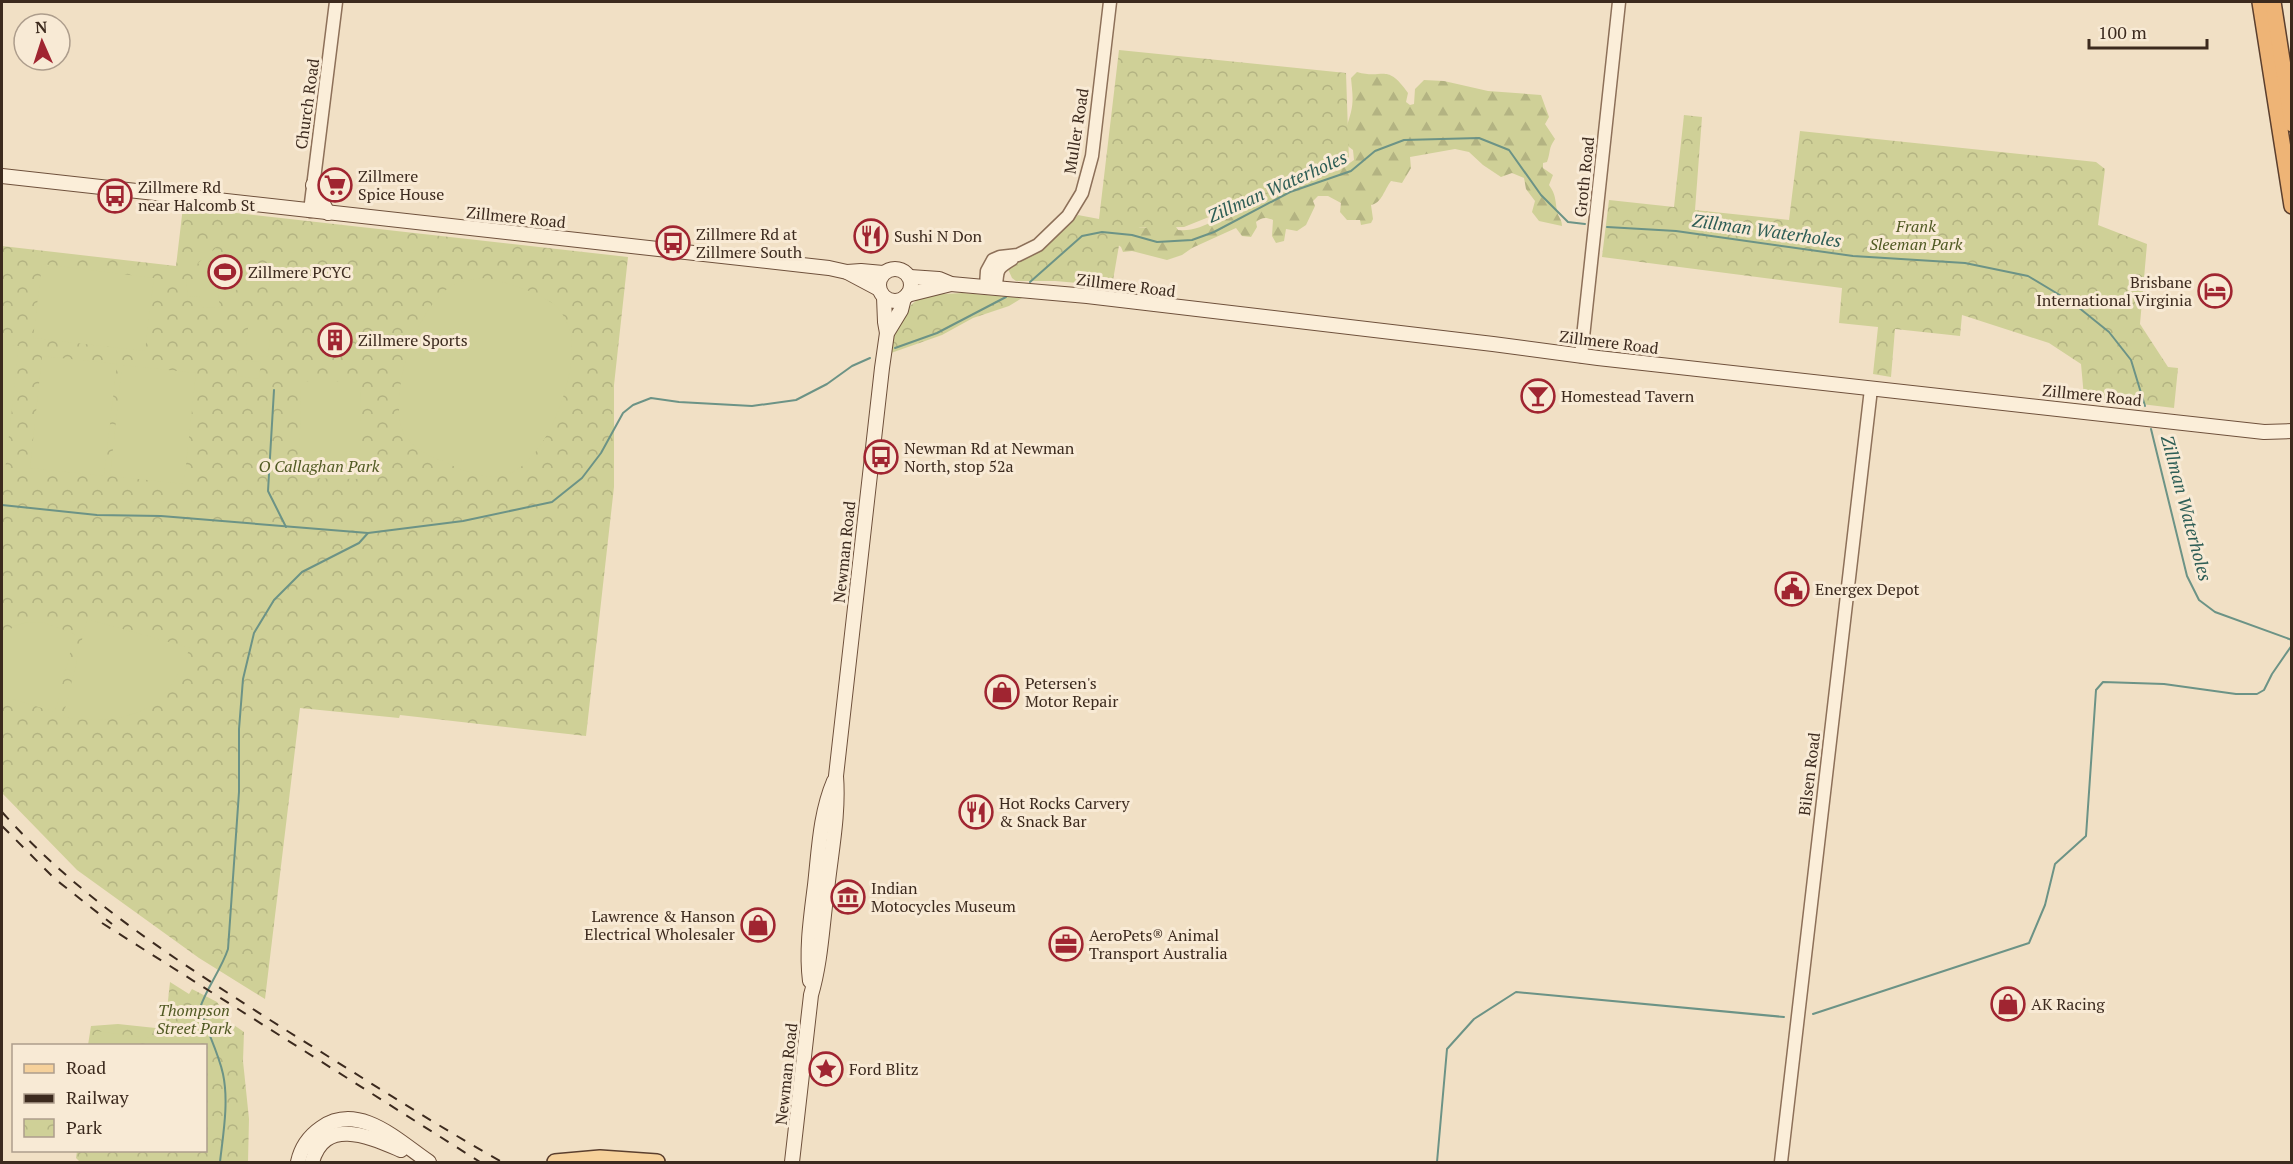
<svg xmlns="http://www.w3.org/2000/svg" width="2293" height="1164" font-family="'PT Serif',serif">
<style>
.forest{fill:url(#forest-firs)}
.park{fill:url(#park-crowns)}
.pitch{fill:#cfd097}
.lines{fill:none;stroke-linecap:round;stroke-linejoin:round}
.stream{stroke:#6c9386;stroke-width:2}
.tertiary-casing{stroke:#8d7059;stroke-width:15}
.secondary-casing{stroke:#6f513c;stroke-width:16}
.primary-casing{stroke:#5b3f2e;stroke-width:18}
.trunk-casing{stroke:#5b3f2e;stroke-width:18}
.tertiary{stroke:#fbeed9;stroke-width:12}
.secondary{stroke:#fbeed9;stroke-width:14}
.primary{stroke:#f6d19b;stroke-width:15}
.trunk{stroke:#eeb476;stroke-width:15}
.rail{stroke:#3c2a1e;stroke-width:2;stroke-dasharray:10 10;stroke-linecap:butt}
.labels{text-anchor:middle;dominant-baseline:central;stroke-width:6;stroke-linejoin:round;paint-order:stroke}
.street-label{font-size:16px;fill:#3c2a1e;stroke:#f8ead5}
.poi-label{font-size:16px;fill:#3c2a1e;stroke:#f8ead5;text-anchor:start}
.park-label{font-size:16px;font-style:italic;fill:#515a23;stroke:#f8ead5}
.water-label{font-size:18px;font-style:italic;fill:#2d5d55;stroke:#f8ead5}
</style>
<defs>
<pattern id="forest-firs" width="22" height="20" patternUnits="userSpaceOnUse" patternTransform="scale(1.5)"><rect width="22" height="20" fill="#cfd097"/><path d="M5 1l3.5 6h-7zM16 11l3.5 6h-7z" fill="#b3b382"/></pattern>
<pattern id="park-crowns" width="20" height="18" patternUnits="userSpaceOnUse" patternTransform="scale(1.5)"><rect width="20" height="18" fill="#cfd097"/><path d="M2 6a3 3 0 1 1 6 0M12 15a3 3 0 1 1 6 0" fill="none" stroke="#b3b382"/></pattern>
</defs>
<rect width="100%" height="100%" fill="#f1e0c5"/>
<path class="forest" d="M 1357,72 C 1384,80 1386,62 1408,93 L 1406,102 L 1410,105 L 1414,104 L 1415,89 L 1424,80 L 1444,81 L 1488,91 L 1541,95 L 1549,117 L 1545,124 L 1555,139 C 1548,149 1551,151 1547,162 L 1543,163 L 1543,168 L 1553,175 L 1549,185 C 1556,195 1555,199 1557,211 C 1558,217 1562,219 1562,226 L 1539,221 L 1532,212 L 1535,201 L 1526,189 L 1524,178 L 1512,173 L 1501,177 L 1483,165 L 1469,152 L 1455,149 L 1410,157 L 1411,168 L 1402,183 L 1391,181 C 1384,190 1382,203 1371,205 L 1373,219 L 1371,223 L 1361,225 L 1360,220 L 1347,220 L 1340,212 L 1341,203 L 1328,196 L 1318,196 L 1313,201 L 1315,206 L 1306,225 L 1297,231 L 1286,229 L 1284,241 L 1276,243 L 1272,236 L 1273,220 C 1266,217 1262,217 1256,222 L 1257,227 L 1251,237 L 1242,236 L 1236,228 L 1192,248 L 1182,255 L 1167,260 L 1132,251 L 1123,252 L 1121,247 L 1117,244 L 1100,220 L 1134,224 L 1140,228 L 1146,228 L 1149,224 L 1176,227 L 1178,230 C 1201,233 1229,213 1244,197 L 1340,170 L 1354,160 L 1353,150 L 1345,144 C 1344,131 1348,124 1351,112 C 1354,100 1352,90 1351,78 Z"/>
<g class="park">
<path d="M 1119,50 L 1346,73 L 1349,161 L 1184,227 L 1122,228 L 1112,286 L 1055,281 L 1016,281 L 1012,278 L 1007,267 C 1035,254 1058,238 1078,215 L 1099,219 Z"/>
<polygon points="1684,115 1702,117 1695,210 1789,220 1800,131 2096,162 2105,169 2098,225 2147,244 2140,324 2168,367 2178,368 2174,408 2084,397 2081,364 2049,343 1962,315 1960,336 1895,329 1891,377 1873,374 1878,327 1839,323 1842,288 1602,257 1609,200 1674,207"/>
<polygon points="183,207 628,257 614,385 614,487 586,736 400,715 399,718 300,708 265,999 199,958 77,870 2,793 2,246 176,266"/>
<path d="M 963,293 L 1022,298 L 1009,306 L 973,318 L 942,335 L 891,353 C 893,334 904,303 924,297 C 936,293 950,294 963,293 Z"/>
<polygon points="170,982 189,994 192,989 217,1002 231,1023 244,1032 243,1061 249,1119 248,1162 80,1162 76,1158 77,1151 206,1150 206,1046 88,1045 91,1026 118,1024 165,1029"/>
</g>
<g class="pitch">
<polygon points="216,248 221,254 227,249 250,278 226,299 198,263"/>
<polygon points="42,264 154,278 145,351 33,338"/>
<polygon points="201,274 218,295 220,307 202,308 199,296 188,297 186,280 196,279"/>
<path d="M 486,278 C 505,282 543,293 557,307 C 564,315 569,325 571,335 C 578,374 547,464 505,475 C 482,481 461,469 440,460 C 422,453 404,443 400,422 C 394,381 414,316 447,289 C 458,281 473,279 486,278 Z"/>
<polygon points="249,319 272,322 268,357 245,354"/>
<polygon points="2,344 19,346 5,471 2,471"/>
<polygon points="42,356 117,364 104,476 30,468"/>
<polygon points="238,360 261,362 259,379 236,376"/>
<polygon points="122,365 196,373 184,484 110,476"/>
<polygon points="301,382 361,382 360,479 299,478"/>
<path d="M 87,619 L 190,648 C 183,664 176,680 165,693 C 139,722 97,723 63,717 Z"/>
<polygon points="28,622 45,623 75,634 55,712 2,696 2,637 14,626"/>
<polygon points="96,1031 141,1037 140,1045 94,1045"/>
<polygon points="146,1037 192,1042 191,1045 145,1045"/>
</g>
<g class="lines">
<g class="stream">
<polyline points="1607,227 1676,231 1853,256 1965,263 2028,276 2073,303 2109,332 2131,360 2145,406"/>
<polyline points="1030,282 1082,236 1102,232 1132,235 1157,242 1192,240 1214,232 1290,192 1351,171 1375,151 1404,140 1479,138 1509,150 1541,195 1568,222 1585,224"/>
<polyline points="895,348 937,333 1006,297"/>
<polyline points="274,390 268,491 286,527"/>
<polyline points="2151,429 2187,576 2199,600 2215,612 2292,640"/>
<polyline points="2,505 97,515 161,516 368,533"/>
<polyline points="1813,1014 2029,943 2045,905 2055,864 2086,836 2096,690 2103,682 2164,684 2236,694 2257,694 2264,690 2272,674 2292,645"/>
<path d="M 220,1162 C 223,1135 229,1102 223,1074 C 218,1051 206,1030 200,1008 C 207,987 221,970 228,949 L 239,792 L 239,729 L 243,679 L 254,633 L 274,600 L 302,572 L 359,543 L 368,533 L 463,521 L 552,502 L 582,478 L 601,453 L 623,413 L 633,405 L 651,398 L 679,402 L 752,406 L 796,400 L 827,384 L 852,366 L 870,358"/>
<polyline points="1437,1162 1447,1049 1474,1019 1516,992 1784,1017"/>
</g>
<defs>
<g id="tertiary">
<polyline points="310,211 336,2"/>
<polyline points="986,286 987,271 993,260 1000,257 1018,255 1038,245 1068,216 1082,193 1092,156 1110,2"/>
<path d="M 996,287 C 997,269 997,268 1012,259"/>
<polyline points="1581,356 1619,2"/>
<polyline points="1781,1162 1871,389"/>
</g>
<g id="secondary">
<polyline points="2,176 829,268 847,272 879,289"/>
<polyline points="313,185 328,213"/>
<circle cx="895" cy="285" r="16"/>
<polyline points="847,272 861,271 883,273"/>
<polyline points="910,277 939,279 951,284 1087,296 1493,344 1598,358 2264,432 2292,431"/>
<polyline points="907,295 951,284"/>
<polyline points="884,297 885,322 887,333"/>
<path d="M 810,981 C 806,949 811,917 815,885 C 819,850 820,814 834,781"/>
<path d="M 298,1162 C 301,1148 308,1137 321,1128 C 359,1101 399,1142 429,1162"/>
<path d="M 312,1162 C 325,1116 370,1137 401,1150"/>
<path d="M 792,1162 L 811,995 C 821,961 822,926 827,890 C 831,852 839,814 836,776 L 882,368 L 887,333 L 901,310 L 904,298"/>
</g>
<polyline id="primary" points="555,1162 600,1158 657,1162"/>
<g id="trunk">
<polyline points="2260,2 2292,206"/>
<polyline points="2273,2 2292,124"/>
</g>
</defs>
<use href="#tertiary" class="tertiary-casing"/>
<use href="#secondary" class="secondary-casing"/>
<use href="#primary" class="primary-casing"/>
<use href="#trunk" class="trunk-casing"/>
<use href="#tertiary" class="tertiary"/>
<use href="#secondary" class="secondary"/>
<use href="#primary" class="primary"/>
<use href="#trunk" class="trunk"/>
<g class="rail">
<path d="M 2,812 C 83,903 187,967 289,1032 C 360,1076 429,1121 502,1162"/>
<polyline points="2,826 55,879 112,924"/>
<polyline points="102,923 480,1162"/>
</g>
</g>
<defs>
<symbol id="supermarket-ring" viewBox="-11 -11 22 22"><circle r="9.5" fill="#f8ead5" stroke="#a02531" stroke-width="1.5"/><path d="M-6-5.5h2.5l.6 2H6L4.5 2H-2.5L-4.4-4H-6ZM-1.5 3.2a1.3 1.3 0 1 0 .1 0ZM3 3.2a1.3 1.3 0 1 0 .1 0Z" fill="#a02531"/></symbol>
<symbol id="bus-ring" viewBox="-11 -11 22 22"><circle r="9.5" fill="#f8ead5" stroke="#a02531" stroke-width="1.5"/><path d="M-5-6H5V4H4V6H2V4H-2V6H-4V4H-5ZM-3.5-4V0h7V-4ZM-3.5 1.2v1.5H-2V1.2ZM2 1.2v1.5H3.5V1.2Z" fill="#a02531"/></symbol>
<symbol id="restaurant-ring" viewBox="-11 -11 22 22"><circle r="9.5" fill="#f8ead5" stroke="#a02531" stroke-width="1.5"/><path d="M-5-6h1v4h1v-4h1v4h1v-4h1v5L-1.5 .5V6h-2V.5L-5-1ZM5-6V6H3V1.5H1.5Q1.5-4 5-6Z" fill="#a02531"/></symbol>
<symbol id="stadium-ring" viewBox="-11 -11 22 22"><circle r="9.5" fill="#f8ead5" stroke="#a02531" stroke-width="1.5"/><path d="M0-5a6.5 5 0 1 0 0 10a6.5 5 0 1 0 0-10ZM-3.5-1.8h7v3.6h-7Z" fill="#a02531"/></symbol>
<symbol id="hotel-ring" viewBox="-11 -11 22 22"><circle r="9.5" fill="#f8ead5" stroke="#a02531" stroke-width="1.5"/><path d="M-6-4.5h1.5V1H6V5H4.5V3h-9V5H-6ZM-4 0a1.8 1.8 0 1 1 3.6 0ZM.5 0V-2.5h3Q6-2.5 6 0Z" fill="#a02531"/></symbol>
<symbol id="building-ring" viewBox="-11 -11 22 22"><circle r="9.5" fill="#f8ead5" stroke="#a02531" stroke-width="1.5"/><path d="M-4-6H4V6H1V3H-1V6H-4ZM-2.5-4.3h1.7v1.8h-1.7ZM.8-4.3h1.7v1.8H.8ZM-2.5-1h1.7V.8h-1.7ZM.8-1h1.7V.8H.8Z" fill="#a02531"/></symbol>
<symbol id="bar-ring" viewBox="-11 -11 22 22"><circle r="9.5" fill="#f8ead5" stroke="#a02531" stroke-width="1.5"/><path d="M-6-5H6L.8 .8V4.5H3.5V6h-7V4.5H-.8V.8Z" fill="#a02531"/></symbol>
<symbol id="civic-ring" viewBox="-11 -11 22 22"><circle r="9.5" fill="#f8ead5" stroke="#a02531" stroke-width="1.5"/><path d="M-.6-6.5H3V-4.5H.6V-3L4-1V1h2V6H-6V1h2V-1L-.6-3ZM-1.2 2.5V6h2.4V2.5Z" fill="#a02531"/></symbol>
<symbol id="shop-ring" viewBox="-11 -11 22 22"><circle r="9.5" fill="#f8ead5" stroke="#a02531" stroke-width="1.5"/><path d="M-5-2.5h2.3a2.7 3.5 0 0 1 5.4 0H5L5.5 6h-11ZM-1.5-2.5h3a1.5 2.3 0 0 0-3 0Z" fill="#a02531"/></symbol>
<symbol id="museum-ring" viewBox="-11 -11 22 22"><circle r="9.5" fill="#f8ead5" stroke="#a02531" stroke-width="1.5"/><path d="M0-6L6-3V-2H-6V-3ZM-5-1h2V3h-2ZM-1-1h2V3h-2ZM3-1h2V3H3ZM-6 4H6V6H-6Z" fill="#a02531"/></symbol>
<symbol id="office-ring" viewBox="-11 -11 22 22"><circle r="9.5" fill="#f8ead5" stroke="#a02531" stroke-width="1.5"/><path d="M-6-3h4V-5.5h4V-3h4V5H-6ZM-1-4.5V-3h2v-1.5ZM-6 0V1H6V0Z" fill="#a02531"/></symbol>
<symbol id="sight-ring" viewBox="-11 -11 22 22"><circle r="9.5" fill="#f8ead5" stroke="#a02531" stroke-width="1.5"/><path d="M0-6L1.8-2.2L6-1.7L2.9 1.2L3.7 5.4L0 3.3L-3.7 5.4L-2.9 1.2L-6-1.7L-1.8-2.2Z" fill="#a02531"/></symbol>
</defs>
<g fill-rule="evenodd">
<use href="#supermarket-ring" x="316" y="166" width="38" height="38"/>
<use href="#bus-ring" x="96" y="177" width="38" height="38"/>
<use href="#restaurant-ring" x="852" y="217" width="38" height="38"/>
<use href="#bus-ring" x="654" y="224" width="38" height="38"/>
<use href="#stadium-ring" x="206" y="253" width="38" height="38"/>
<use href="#hotel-ring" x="2196" y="272" width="38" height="38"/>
<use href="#building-ring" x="316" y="321" width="38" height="38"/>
<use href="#bar-ring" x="1519" y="377" width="38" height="38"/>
<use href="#bus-ring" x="862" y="438" width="38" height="38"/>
<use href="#civic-ring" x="1773" y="570" width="38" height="38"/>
<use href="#shop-ring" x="983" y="673" width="38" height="38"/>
<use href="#restaurant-ring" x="957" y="793" width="38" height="38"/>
<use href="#museum-ring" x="829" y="878" width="38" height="38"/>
<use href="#shop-ring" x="739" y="906" width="38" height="38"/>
<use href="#office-ring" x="1047" y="925" width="38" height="38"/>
<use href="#shop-ring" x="1989" y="985" width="38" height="38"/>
<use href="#sight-ring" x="807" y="1050" width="38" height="38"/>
</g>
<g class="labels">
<g class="street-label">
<text transform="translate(307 104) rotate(-82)">Church Road</text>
<text transform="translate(1076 131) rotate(-81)">Muller Road</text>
<text transform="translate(1584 177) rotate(-84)">Groth Road</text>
<text transform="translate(516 217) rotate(6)">Zillmere Road</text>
<text transform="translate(1126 285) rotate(7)">Zillmere Road</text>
<text transform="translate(1609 342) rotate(7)">Zillmere Road</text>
<text transform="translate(2092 395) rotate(6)">Zillmere Road</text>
<text transform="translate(844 552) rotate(-84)">Newman Road</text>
<text transform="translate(1809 774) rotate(-83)">Bilsen Road</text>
<text transform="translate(786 1074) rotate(-84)">Newman Road</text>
</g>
<g class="poi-label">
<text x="358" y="176">Zillmere<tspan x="358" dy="18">Spice House</tspan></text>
<text x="138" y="187">Zillmere Rd<tspan x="138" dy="18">near Halcomb St</tspan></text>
<text x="696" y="234">Zillmere Rd at<tspan x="696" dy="18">Zillmere South</tspan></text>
<text x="894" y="236">Sushi N Don</text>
<text x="248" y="272">Zillmere PCYC</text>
<text x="2192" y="282" text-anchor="end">Brisbane<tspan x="2192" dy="18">International Virginia</tspan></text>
<text x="358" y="340">Zillmere Sports</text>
<text x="1561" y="396">Homestead Tavern</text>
<text x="904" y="448">Newman Rd at Newman<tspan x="904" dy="18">North, stop 52a</tspan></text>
<text x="1815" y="589">Energex Depot</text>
<text x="1025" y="683">Petersen's<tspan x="1025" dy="18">Motor Repair</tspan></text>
<text x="999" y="803">Hot Rocks Carvery<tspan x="999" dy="18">&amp; Snack Bar</tspan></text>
<text x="871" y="888">Indian<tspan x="871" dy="18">Motocycles Museum</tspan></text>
<text x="735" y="916" text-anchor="end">Lawrence &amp; Hanson<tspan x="735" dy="18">Electrical Wholesaler</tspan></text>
<text x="1089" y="935">AeroPets® Animal<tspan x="1089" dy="18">Transport Australia</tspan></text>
<text x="2031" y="1004">AK Racing</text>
<text x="849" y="1069">Ford Blitz</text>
</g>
<g class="park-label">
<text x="1916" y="226">Frank<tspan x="1916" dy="18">Sleeman Park</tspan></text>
<text x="319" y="466">O Callaghan Park</text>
<text x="194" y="1010">Thompson<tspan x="194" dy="18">Street Park</tspan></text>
</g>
<g class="water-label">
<text transform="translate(1277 186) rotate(-24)">Zillman Waterholes</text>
<text transform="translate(1767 230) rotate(8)">Zillman Waterholes</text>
<text transform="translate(2187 508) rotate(75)">Zillman Waterholes</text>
</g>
</g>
<rect width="2293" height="1164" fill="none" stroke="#3c2a1e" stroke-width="6"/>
<rect x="12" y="1044" width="195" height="108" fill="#f8ead5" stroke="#ad9d8c" stroke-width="1.5"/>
<rect x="24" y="1064" width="30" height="9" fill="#f6d19b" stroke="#ad9d8c" stroke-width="1.5"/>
<text x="66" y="1074" font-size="18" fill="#3c2a1e">Road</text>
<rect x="24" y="1094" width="30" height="9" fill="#3c2a1e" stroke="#ad9d8c" stroke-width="1.5"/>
<text x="66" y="1104" font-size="18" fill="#3c2a1e">Railway</text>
<rect x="24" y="1119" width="30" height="18" fill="url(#park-crowns)" stroke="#ad9d8c" stroke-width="1.5"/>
<text x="66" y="1134" font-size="18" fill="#3c2a1e">Park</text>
<g transform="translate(42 42) rotate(357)"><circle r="28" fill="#f8ead5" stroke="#ad9d8c" stroke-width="1.5"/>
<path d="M0-4.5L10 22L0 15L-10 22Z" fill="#a02531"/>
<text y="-9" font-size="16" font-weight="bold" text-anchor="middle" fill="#3c2a1e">N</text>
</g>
<path d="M2089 39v9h118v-9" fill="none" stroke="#3c2a1e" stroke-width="3"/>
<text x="2098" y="39" font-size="18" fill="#3c2a1e" stroke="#f8ead5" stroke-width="4.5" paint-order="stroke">100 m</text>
</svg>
